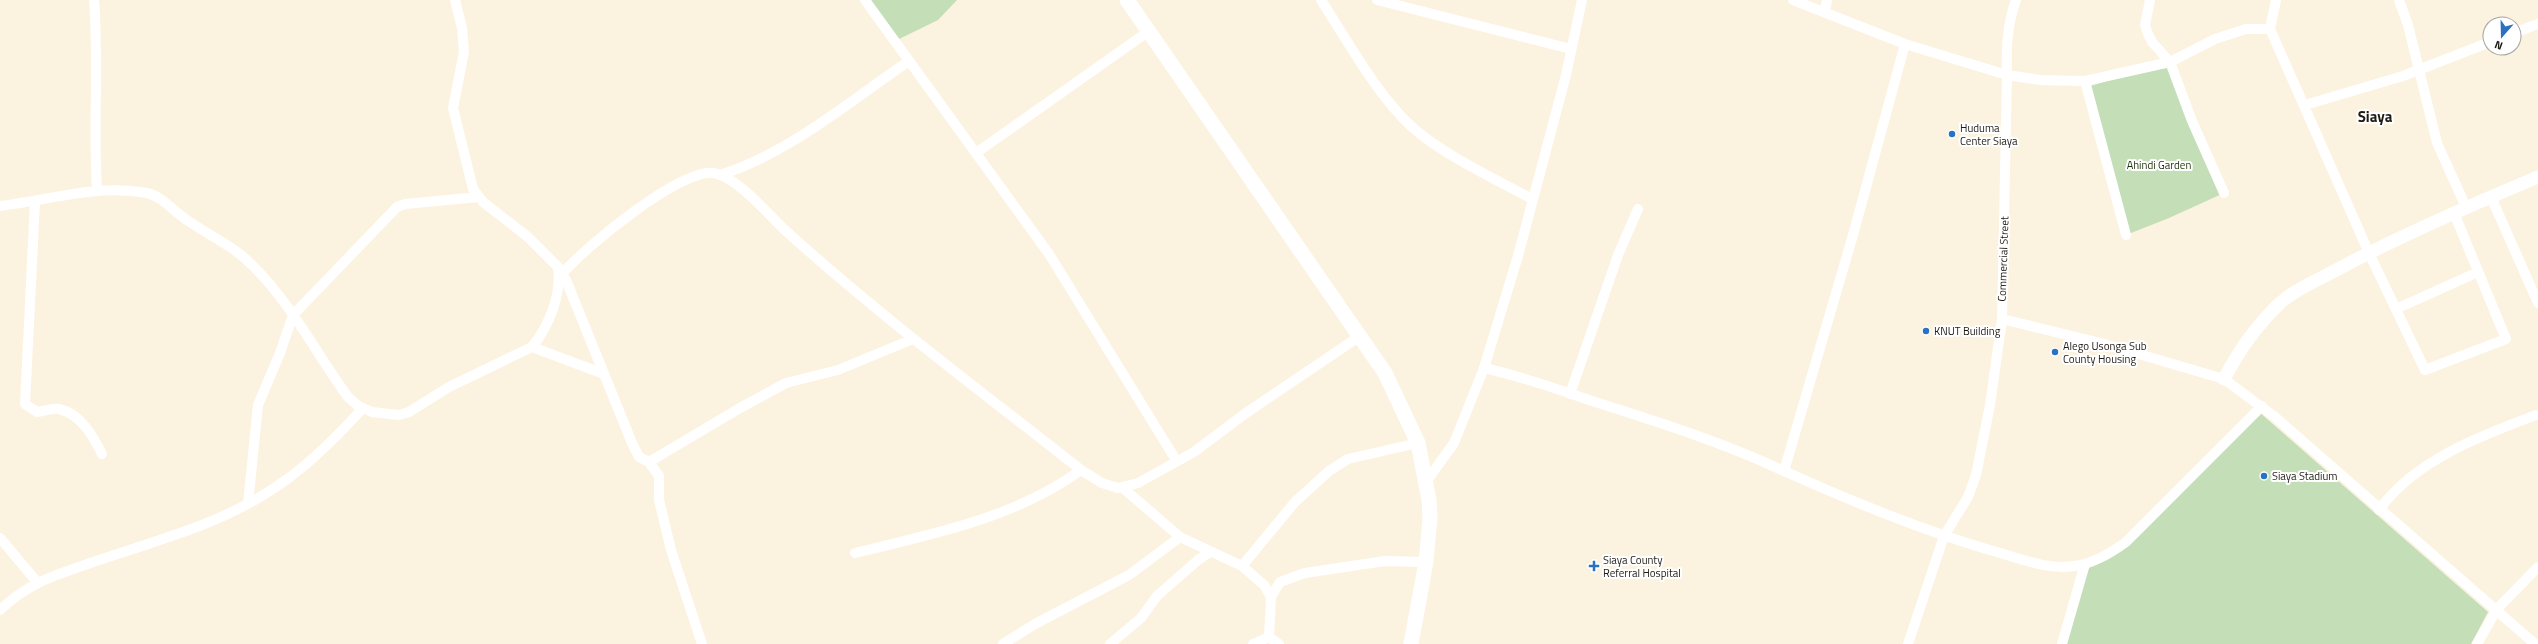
<svg xmlns="http://www.w3.org/2000/svg" width="2538" height="644" font-family="'Titillium Web',sans-serif">
<style>
.green{fill:#c4deb7}
.lines{fill:none;stroke-linecap:round;stroke-linejoin:round}
.minor{stroke:#fff;stroke-width:10}
.major{stroke:#fff;stroke-width:13}
.highway{stroke:#fff;stroke-width:15}
.poi-dot{fill:#2a71c2;stroke:#fff;stroke-width:1.5}
.labels{text-anchor:middle;dominant-baseline:central;stroke-width:4;stroke-linejoin:round;paint-order:stroke}
.poi-label{font-size:11px;fill:#1f1b15;stroke:#fff;text-anchor:start}
.park-label{font-size:11px;fill:#1a330a;stroke:#fff}
.street-label{font-size:11px;fill:#1f1b15;stroke:#fff}
.district-label{font-size:15px;font-weight:bold;fill:#1f1b15;stroke:#fff}
</style>
<rect width="100%" height="100%" fill="#fcf2e0"/>
<g class="green">
<polygon points="870,0 957,0 938,20 891,43"/>
<polygon points="2170,62 2224,193 2169,218 2126,235 2087,87"/>
<polygon points="2258,411 2488,612 2471,644 2063,644 2085,564 2133,541"/>
</g>
<g class="lines">
<g class="minor">
<path d="M 94,0 C 99,63 93,126 97,189"/>
<polyline points="455,0 462,28 464,52 453,108 473,189 483,202 528,237 558,267 566,280 632,443 639,457 649,462 659,476 659,500 671,550 702,644"/>
<polyline points="865,0 1049,254 1176,460"/>
<path d="M 1321,0 C 1347,40 1377,95 1412,127 C 1442,154 1495,179 1532,199"/>
<polyline points="1377,0 1571,49"/>
<polyline points="1793,0 1905,44 2007,75 2002,319 2101,343 2224,379 2275,417 2535,644"/>
<path d="M 2016,0 C 2007,25 2006,48 2007,75 L 2040,80 L 2085,81 L 2170,62 L 2215,39 L 2246,29 L 2270,29 L 2369,253 L 2425,370 L 2506,339 L 2454,213"/>
<polyline points="2150,0 2145,25 2148,34 2152,42 2170,62 2192,121 2224,193"/>
<polyline points="2399,0 2408,25 2437,143 2466,207"/>
<polyline points="1825,11 1827,0"/>
<polyline points="2270,29 2276,0"/>
<polyline points="2514,33 2538,24"/>
<polyline points="2085,81 2126,235"/>
<polyline points="2305,105 2403,76 2490,42"/>
<polyline points="976,153 1149,31"/>
<path d="M 720,175 C 788,154 850,101 909,61"/>
<polyline points="2491,197 2538,303"/>
<path d="M 35,202 L 25,404 L 37,412 C 44,411 53,408 59,409 C 81,414 93,436 102,454"/>
<path d="M 0,206 C 51,200 95,184 147,193 C 162,196 174,212 187,220 C 208,235 234,246 252,265 C 291,303 316,353 348,397 L 358,406 L 372,412 L 399,415 L 409,412 L 449,387 L 532,347 C 549,326 562,294 558,267"/>
<path d="M 563,273 C 585,247 681,168 714,173 C 737,177 769,215 786,231 C 880,316 982,392 1081,470 L 1102,483 L 1118,488 L 1138,483 L 1194,452 L 1246,413 L 1360,336"/>
<polyline points="2396,309 2478,272"/>
<polyline points="532,347 604,374"/>
<polyline points="1484,368 1518,256 1566,75 1582,0"/>
<polyline points="1570,394 1618,255 1638,209"/>
<polyline points="649,462 740,408 786,383 838,370 913,339"/>
<path d="M 1784,471 C 1855,503 1926,532 2000,553 C 2023,560 2050,570 2074,566 C 2093,564 2111,553 2126,542 L 2262,406"/>
<path d="M 1426,482 L 1454,443 L 1484,368 C 1521,376 1557,389 1592,401 C 1658,422 1722,442 1784,471 L 1853,235 L 1905,44"/>
<polyline points="1123,488 1180,537 1242,566 1264,585 1271,597 1269,637 1253,644"/>
<polyline points="248,504 258,405 280,353 293,315 397,207 405,204 479,197"/>
<path d="M 2379,510 C 2415,460 2480,436 2536,415"/>
<polyline points="0,538 37,582"/>
<path d="M 855,553 C 933,534 1015,518 1081,470"/>
<polyline points="1242,566 1295,502 1329,471 1348,459 1418,443"/>
<polyline points="1271,597 1280,582 1305,573 1385,561 1426,562"/>
<path d="M 0,610 C 31,580 60,574 99,560 C 133,549 168,538 202,525 C 273,497 312,464 363,408"/>
<polyline points="1269,637 1279,644"/>
<polyline points="1003,644 1035,624 1129,575 1180,537"/>
<polyline points="1110,644 1141,618 1157,596 1198,560 1210,552"/>
<polyline points="1908,644 1944,536 1968,497 1976,475 1990,405 2002,319"/>
<polyline points="2062,644 2085,564"/>
<polyline points="2477,644 2497,609 2538,567"/>
</g>
<path class="major" d="M 2224,379 C 2238,352 2258,324 2280,303 C 2297,288 2320,279 2340,268 C 2404,234 2471,205 2538,177"/>
<polyline class="highway" points="1127,0 1385,373 1418,443 1429,500 1430,518 1426,562 1411,644"/>
</g>
<g class="poi-dot">
<circle cx="1952" cy="134" r="4"/>
<circle cx="1926" cy="331" r="4"/>
<circle cx="2055" cy="352" r="4"/>
<circle cx="2264" cy="476" r="4"/>
<path d="M1592 560h4v4h4v4h-4v4h-4v-4h-4v-4h4z"/>
</g>
<g class="labels">
<g class="poi-label">
<text x="1960" y="128">Huduma<tspan x="1960" dy="13">Center Siaya</tspan></text>
<text x="1934" y="331">KNUT Building</text>
<text x="2063" y="346">Alego Usonga Sub<tspan x="2063" dy="13">County Housing</tspan></text>
<text x="2272" y="476">Siaya Stadium</text>
<text x="1603" y="560">Siaya County<tspan x="1603" dy="13">Referral Hospital</tspan></text>
</g>
<g class="park-label">
<text x="2159" y="165">Ahindi Garden</text>
</g>
<g class="street-label">
<text transform="translate(2003 259) rotate(-88)">Commercial Street</text>
</g>
<g class="district-label">
<text x="2375" y="116">Siaya</text>
</g>
</g>
<g transform="translate(2502 36) rotate(200)"><circle r="19" fill="#ffffff" stroke="#a5a4a1"/>
<path d="M0-3L7 15L0 10L-7 15Z" fill="#2a71c2"/>
<text y="-6" font-size="11" font-weight="bold" text-anchor="middle" fill="#1f1b15">N</text>
</g>
</svg>
